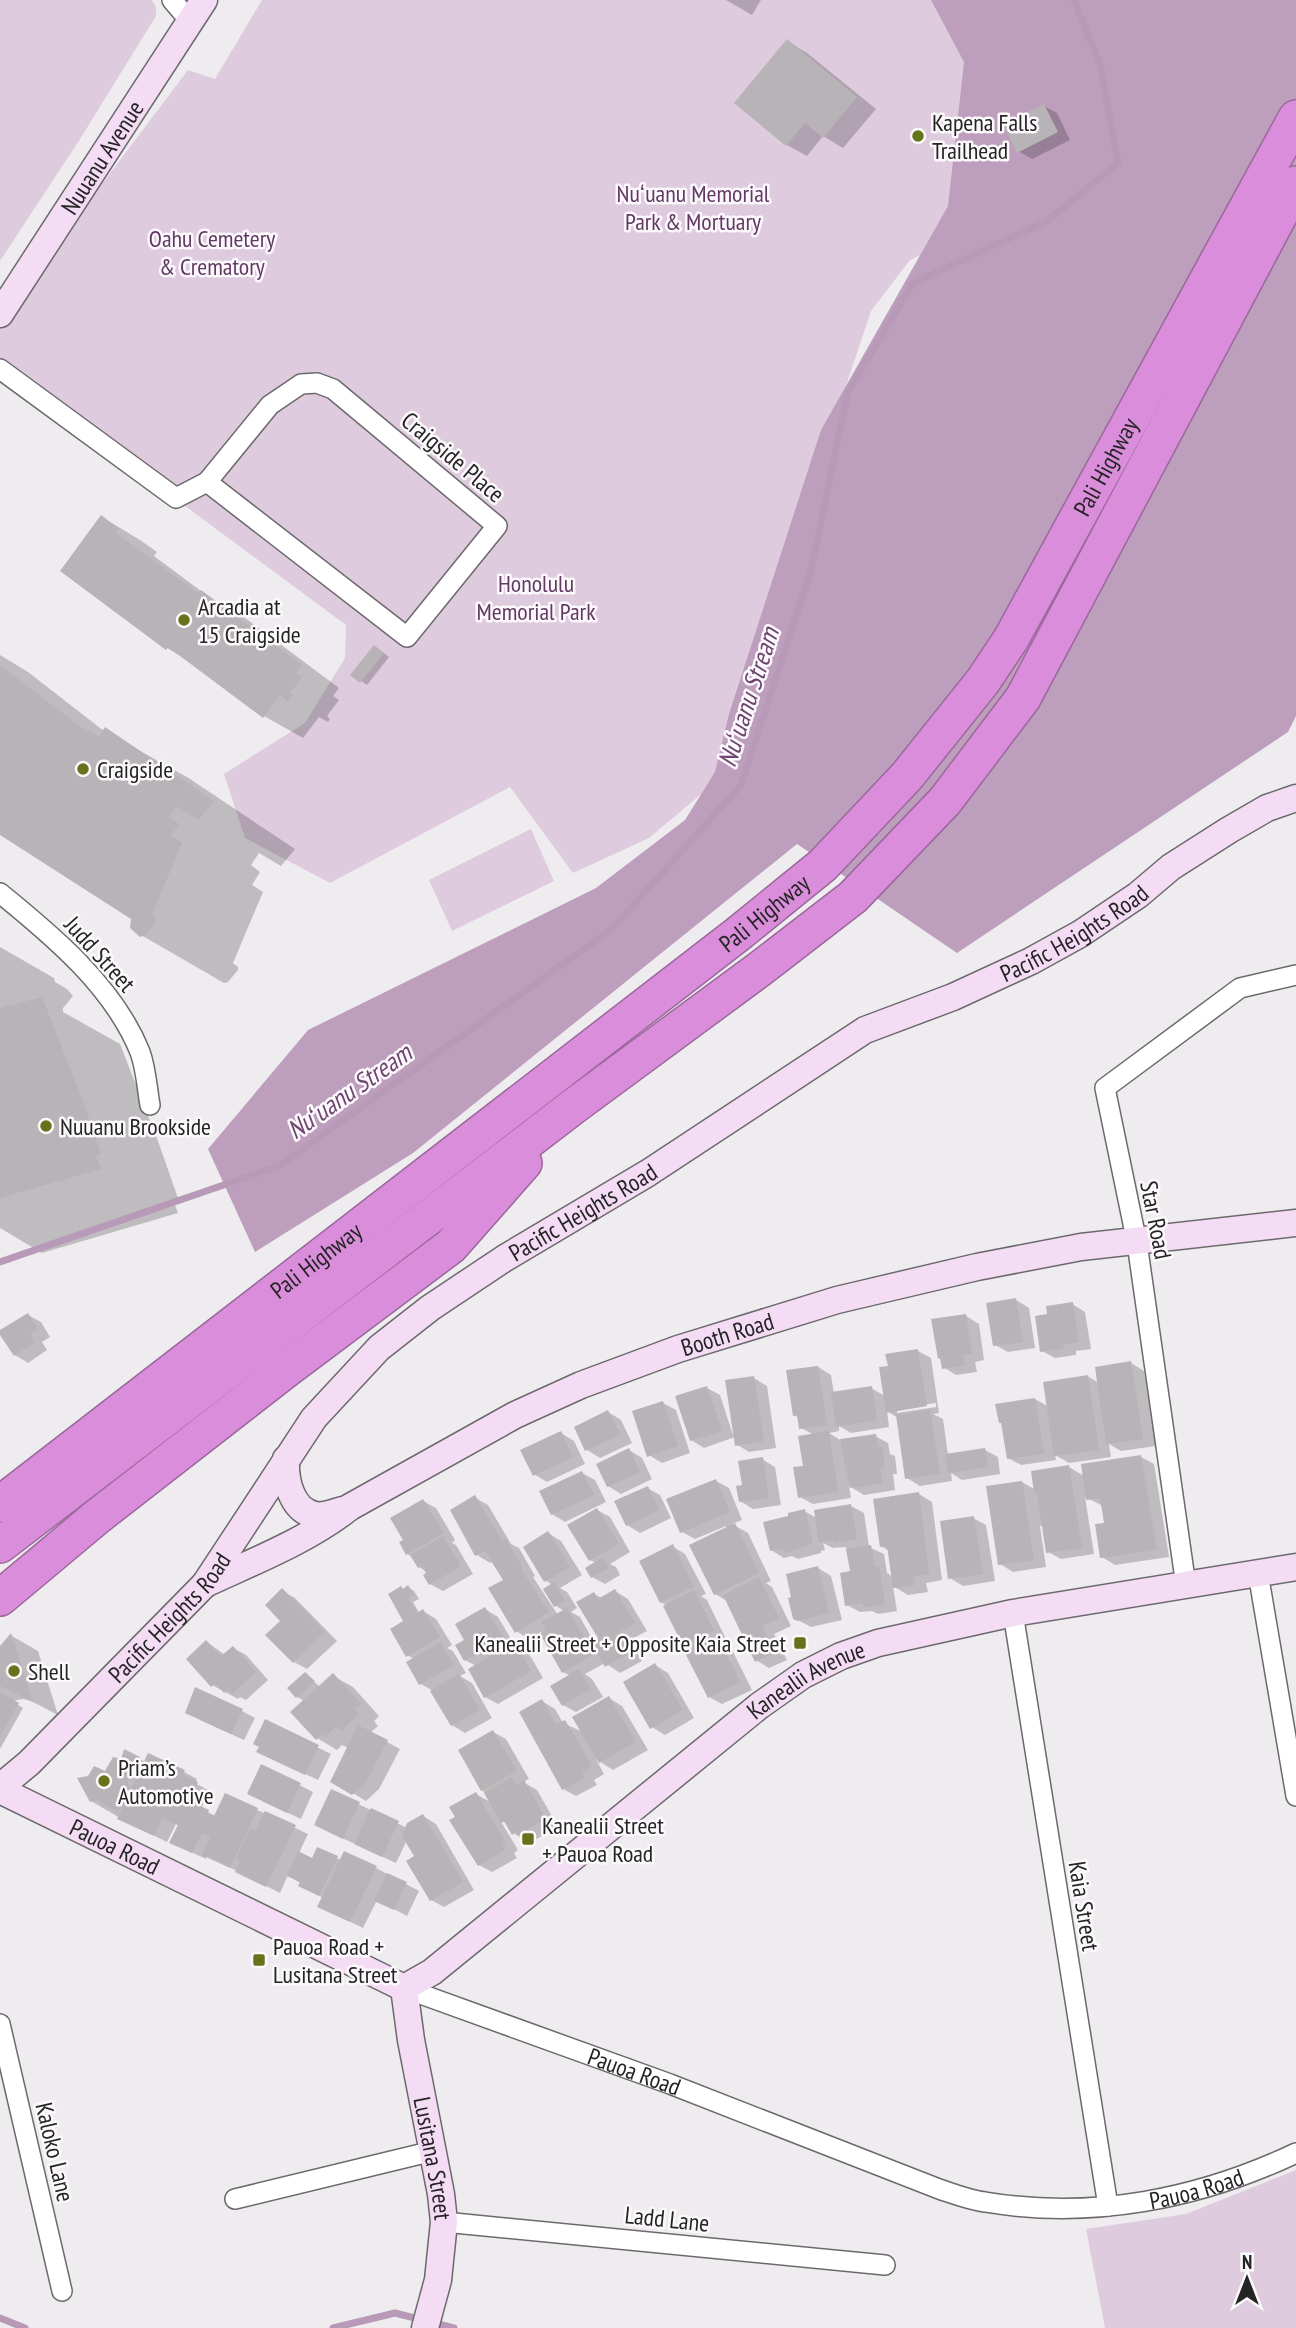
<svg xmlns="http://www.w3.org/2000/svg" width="1296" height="2328" font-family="'PT Sans Narrow',sans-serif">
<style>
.green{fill:#decbde}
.forest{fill:#bd9fbd}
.shadow{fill:#0003;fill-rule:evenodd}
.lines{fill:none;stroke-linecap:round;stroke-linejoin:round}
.stream{stroke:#b89ab8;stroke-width:7}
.building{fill:#b7b3b6}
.street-casing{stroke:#6c696c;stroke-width:22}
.secondary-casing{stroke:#6c696c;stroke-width:29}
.highway-casing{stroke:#9a689b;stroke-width:38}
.street{stroke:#fff;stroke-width:19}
.secondary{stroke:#f4ddf4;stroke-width:26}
.highway{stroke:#d98dda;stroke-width:35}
.poi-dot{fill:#67721c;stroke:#fcf9fc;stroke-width:2.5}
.labels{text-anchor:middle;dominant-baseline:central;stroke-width:5;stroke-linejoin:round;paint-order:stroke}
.poi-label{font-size:24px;fill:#252425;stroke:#fcf9fc;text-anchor:start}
.street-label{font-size:24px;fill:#252425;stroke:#fcf9fc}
.park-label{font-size:24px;fill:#623963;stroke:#fcf9fc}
.water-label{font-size:26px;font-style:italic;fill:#6e446f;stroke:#fcf9fc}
</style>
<rect width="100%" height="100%" fill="#efecef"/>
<g class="green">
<polygon points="0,0 152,0 156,7 156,16 80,139 0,261"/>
<polygon points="262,0 964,0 1069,182 910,260 871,311 793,544 725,774 649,838 573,873 510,787 330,883 245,838 224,774 305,723 345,658 346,625 0,369 0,319 188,70 215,79"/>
<polygon points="531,829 554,881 452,931 429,880"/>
<polygon points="1296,2170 1296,2328 1105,2328 1086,2229 1186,2214"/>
</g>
<polygon class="forest" points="931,0 1296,0 1296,716 1288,732 957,953 797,844 413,1153 255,1252 208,1149 308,1030 596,888 685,820 715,772 729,714 821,430 948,206 964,62"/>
<g class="shadow">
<polygon points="726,0 761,0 752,15"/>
<polygon points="787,41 807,53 876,109 843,148 823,136 807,156 787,145"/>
<polygon points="1044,106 1057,113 1070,140 1032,159 1018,151"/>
<polygon points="102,517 140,540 157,552 154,556 209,597 240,614 339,688 333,696 339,700 327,716 330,719 328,722 319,717 303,738 264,716 192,663 167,648"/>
<polygon points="380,650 389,657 367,685 353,675"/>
<polygon points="0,655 28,672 104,731 187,777 295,849 281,866 259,853 251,865 260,872 252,885 263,892 233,963 238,967 238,970 228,982 224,983 141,935 133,918 0,833"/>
<polygon points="0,947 54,978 55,982 67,989 73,996 63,1008 63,1012 120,1044 159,1144 178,1198 173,1200 178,1213 42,1253 0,1228"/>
<polygon points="1016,1300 1029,1308 1035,1348 1008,1352 995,1345"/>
<polygon points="1072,1304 1085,1312 1091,1349 1076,1351 1076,1355 1055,1358 1042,1351 1049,1315"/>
<polygon points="28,1315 41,1322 50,1337 42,1342 47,1350 28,1363 15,1355 0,1332"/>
<polygon points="966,1316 979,1324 984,1360 975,1362 977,1372 956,1375 943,1367 942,1360 939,1358"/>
<path d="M 918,1351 L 931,1358 L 939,1413 L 933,1414 L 943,1419 L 948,1455 L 985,1450 L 998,1457 L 1000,1474 L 962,1480 L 951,1473 L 952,1481 L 920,1486 L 907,1478 L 898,1418 L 887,1411 L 889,1427 L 851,1433 L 839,1426 L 839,1431 L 829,1433 L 842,1441 L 875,1436 L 888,1443 L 890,1454 L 895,1456 L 897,1474 L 893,1474 L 895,1490 L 864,1495 L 849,1486 L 851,1498 L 813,1504 L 800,1497 L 805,1467 L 814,1435 L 801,1428 L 799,1418 L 794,1415 L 818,1367 L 831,1375 L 834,1394 L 871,1388 L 885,1396 L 890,1368 ZM 936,1403 L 936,1407 L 897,1413 L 897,1409 Z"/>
<polygon points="1131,1363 1144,1371 1156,1446 1121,1451 1109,1444 1111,1457 1069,1463 1055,1455 1056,1460 1021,1465 1008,1458 1035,1399 1049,1407 1087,1376 1099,1383"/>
<polygon points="754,1378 767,1386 776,1448 749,1452 736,1444 735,1437 704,1448 691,1440 707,1388 720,1395 733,1435 735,1434"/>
<polygon points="663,1403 676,1410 690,1453 662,1463 649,1455"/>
<polygon points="608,1412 621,1420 632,1443 600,1458 587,1450"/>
<polygon points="561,1433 574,1441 585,1464 547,1482 534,1474"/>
<polygon points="629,1450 642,1458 652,1479 621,1494 608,1486"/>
<polygon points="1141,1457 1154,1464 1169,1557 1115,1565 1102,1557 1106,1524 1103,1506 1085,1497 1094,1554 1061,1559 1048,1552 1044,1525 1040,1526 1046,1567 1013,1572 1000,1564 1022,1482 1036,1490 1069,1467 1084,1476"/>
<polygon points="762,1459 775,1467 781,1505 753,1509 740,1501 744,1487"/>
<polygon points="582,1473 595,1480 606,1502 565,1522 552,1514"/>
<polygon points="716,1481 729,1488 742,1520 732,1524 748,1533 771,1581 766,1583 772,1587 791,1626 774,1634 787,1660 769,1668 756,1660 727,1601 715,1594 726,1526 695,1539 682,1532"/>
<polygon points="647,1488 660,1495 671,1518 640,1533 627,1525"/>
<polygon points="919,1494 932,1502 942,1580 926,1583 928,1592 908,1595 893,1586 897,1611 878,1614 872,1611 860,1612 847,1605 852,1572 848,1549 844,1547 833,1548 823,1543 825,1550 821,1551 821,1553 798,1559 792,1556 784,1558 771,1550 804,1511 817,1518 851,1506 864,1513 869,1547 884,1554 887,1573 893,1577 889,1551 881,1546"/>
<polygon points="475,1498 488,1505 511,1544 519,1548 535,1576 533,1577 558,1615 564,1611 556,1606 553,1585 546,1581 525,1547 548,1533 561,1541 582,1575 560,1588 567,1592 577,1608 571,1612 580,1617 594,1642 600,1639 594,1594 602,1598 615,1591 628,1599 647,1631 630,1640 642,1661 620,1673 605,1663 585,1674 592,1679 603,1697 576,1712 563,1705 571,1676 563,1672 541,1632 529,1639 516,1631 505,1581 493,1561 490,1563 477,1555 452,1511"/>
<polygon points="423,1501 436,1508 455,1540 452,1543 456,1545 473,1574 443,1591 430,1584 427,1572 419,1567 413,1557 407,1554"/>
<polygon points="597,1510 610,1517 630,1552 610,1564 616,1567 620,1575 605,1584 592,1577 596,1563 590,1560"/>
<polygon points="973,1518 986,1525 995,1581 963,1586 950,1578"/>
<polygon points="672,1546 685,1554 706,1594 701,1596 707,1600 726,1639 721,1641 730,1646 752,1690 722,1704 709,1697 694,1651 684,1645 667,1606 661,1602"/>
<polygon points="818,1568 831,1576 842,1620 811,1627 794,1618"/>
<polygon points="408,1587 414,1591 419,1599 413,1602 420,1614 423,1611 436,1619 452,1645 447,1648 453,1651 466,1673 460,1676 472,1683 492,1718 465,1733 452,1725 433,1691 421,1684 414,1659 407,1655 404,1590"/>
<polygon points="282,1591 295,1598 337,1641 307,1669 294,1662 283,1621"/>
<polygon points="485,1609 498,1617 514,1644 528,1652 543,1678 498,1704 485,1697 476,1666 465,1660 467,1641"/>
<polygon points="12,1636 38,1651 58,1715 31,1701 23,1699 12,1701 23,1708 0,1749 0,1648"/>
<polygon points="207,1642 225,1655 233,1648 246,1655 268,1680 246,1700 240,1697 238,1699 212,1685"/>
<polygon points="655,1665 668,1673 694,1718 665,1735 652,1727"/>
<polygon points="306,1674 320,1687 333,1676 353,1687 379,1716 374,1721 378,1726 370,1733 400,1749 379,1789 366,1801 333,1781 348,1748 342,1745 337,1750 317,1738 305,1701 297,1697"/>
<polygon points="609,1698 622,1706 648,1750 613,1770 596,1759 604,1774 594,1780 597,1785 576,1796 563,1789 542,1701 555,1709 563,1723 583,1732"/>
<polygon points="242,1711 255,1718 244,1740 200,1720"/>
<polygon points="266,1722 331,1754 318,1780 272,1758 261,1747"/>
<polygon points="493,1732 506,1739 529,1779 523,1782 537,1790 558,1827 533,1841 526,1841 513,1833 508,1824 500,1820 518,1850 514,1853 517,1858 492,1872 479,1865 476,1794 492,1803 482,1790"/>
<polygon points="125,1752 146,1762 184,1772 197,1779 195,1783 210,1791 201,1809 216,1816 226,1795 308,1834 299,1853 313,1860 318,1849 341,1860 376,1868 419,1891 407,1916 377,1900 363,1928 332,1913 323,1898 288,1875 280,1893 207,1856 206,1859 184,1849 179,1826 176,1824 167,1842 132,1825 91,1801 106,1773 122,1761"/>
<polygon points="262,1766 313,1792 301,1819 262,1801"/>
<polygon points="332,1791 407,1828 423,1816 436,1824 474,1890 444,1907 431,1900 416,1857 407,1840 396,1863 329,1832"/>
</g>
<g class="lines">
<g class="stream">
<polyline points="0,1262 279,1166 612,929 741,785 811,570 848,392 913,283 1047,221 1118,163 1100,64 1074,0"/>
<polyline points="0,2318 25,2328"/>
<polyline points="333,2328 395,2313 454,2328"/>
</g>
</g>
<g class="building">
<polygon points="787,39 857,97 823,138 805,123 786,146 734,103"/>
<polygon points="1044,104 1058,132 1017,153 1003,124"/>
<polygon points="101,515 119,529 116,533 198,593 201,590 302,665 296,673 302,677 290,693 293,695 288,702 280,695 263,718 168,647 166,650 60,571"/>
<polygon points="374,645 384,653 360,683 350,675"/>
<polygon points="0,665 78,725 99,737 105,727 214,801 198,820 176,806 169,817 179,824 171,836 182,843 152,914 156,918 156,922 145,935 140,937 130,928 131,919 0,835"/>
<polygon points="42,997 82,1098 101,1154 96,1156 101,1169 0,1198 0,1008"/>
<polygon points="1016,1298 1023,1342 993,1346 986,1303"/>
<polygon points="1073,1302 1079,1342 1063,1345 1064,1348 1040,1352 1035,1316 1047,1314 1046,1306"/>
<polygon points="28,1313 38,1329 30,1334 35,1342 14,1356 0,1335 0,1330"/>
<polygon points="966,1314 972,1354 963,1355 965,1365 942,1369 940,1358 938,1359 931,1319"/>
<polygon points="918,1349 927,1406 886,1413 879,1367 888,1366 885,1354"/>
<polygon points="1131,1361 1143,1439 1106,1444 1095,1367"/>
<polygon points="818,1366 827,1425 799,1429 797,1415 793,1416 786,1370"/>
<polygon points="1088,1375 1099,1450 1054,1456 1043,1382"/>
<polygon points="754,1376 764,1441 735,1446 725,1380"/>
<polygon points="707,1386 722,1431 690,1441 675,1396"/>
<polygon points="872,1386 877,1420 836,1427 831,1392"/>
<polygon points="1035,1398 1044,1454 1007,1459 1001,1423 999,1423 995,1404"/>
<polygon points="663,1401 678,1446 647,1457 632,1411"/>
<polygon points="608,1410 620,1435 585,1451 574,1427"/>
<polygon points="930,1410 940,1474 905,1479 896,1415"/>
<polygon points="561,1431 573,1457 533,1476 520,1450"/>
<polygon points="829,1431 838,1492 798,1498 793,1467 803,1466 798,1436"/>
<polygon points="876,1434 878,1447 882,1447 885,1467 880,1468 883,1483 850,1488 840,1439"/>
<polygon points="629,1448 640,1472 607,1487 596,1464"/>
<polygon points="985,1448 988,1467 948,1473 945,1454"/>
<polygon points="1141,1455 1157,1550 1100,1558 1095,1524 1104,1523 1100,1498 1086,1500 1081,1464"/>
<polygon points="763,1457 769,1498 739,1502 736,1486 742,1485 738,1461"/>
<polygon points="1069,1465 1082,1548 1046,1553 1037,1493 1034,1493 1031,1471"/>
<polygon points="582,1471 594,1495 551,1515 539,1491"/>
<polygon points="716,1479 730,1512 680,1533 666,1499"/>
<polygon points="1022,1481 1034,1560 998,1565 986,1486"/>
<polygon points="648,1486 659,1510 626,1526 614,1501"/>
<polygon points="919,1492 929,1574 914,1576 915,1585 893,1588 887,1546 880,1547 873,1499"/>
<polygon points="475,1495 502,1541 506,1539 523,1568 521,1569 549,1612 515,1633 488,1588 503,1580 485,1551 475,1556 450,1510"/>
<polygon points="423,1499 444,1533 406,1555 399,1542 403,1540 390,1518"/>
<polygon points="851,1504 857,1539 834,1543 834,1540 819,1542 814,1510"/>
<polygon points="597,1508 619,1544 589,1561 567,1525"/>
<polygon points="805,1509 813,1544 784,1553 783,1548 770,1551 763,1522 788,1516 788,1513"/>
<polygon points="974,1516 983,1574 948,1579 940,1521"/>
<polygon points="735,1523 759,1573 714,1595 689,1545"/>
<polygon points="548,1531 570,1567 544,1582 523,1547"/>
<polygon points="443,1536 461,1566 429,1585 423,1575 426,1573 422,1566 418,1568 410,1555"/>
<polygon points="673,1544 694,1587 660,1603 639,1561"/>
<polygon points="871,1545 875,1567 879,1566 885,1604 863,1608 863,1603 845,1606 840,1573 850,1571 846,1549"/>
<polygon points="603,1557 609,1568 591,1578 585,1568"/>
<polygon points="818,1566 829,1613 797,1621 793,1619 788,1598 791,1597 786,1574"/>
<polygon points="759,1577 779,1618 762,1626 775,1652 755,1662 723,1595"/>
<polygon points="554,1582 565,1601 554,1607 543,1589"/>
<polygon points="408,1585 414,1595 408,1598 417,1613 423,1609 440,1637 406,1657 390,1629 403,1621 388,1594 401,1586 403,1589"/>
<polygon points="282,1588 325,1632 293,1663 265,1635 280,1621 265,1605"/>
<polygon points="615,1589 635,1623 618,1633 630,1653 605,1667 591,1642 598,1638 576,1602 594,1592 598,1599"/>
<polygon points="694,1590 714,1631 683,1646 663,1606"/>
<polygon points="485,1607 504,1639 464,1661 455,1645 464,1640 455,1624"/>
<polygon points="567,1608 594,1654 562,1673 540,1634 546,1630 541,1622"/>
<polygon points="11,1633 33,1702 0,1686 0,1646"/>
<polygon points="718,1637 740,1682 708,1698 685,1653"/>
<polygon points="206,1640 221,1656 233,1646 256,1672 232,1694 228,1690 224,1693 215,1683 211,1687 186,1659"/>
<polygon points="440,1642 454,1665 419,1685 406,1662"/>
<polygon points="515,1642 531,1671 484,1698 468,1669"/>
<polygon points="655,1663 683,1710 650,1729 623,1682"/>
<polygon points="579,1669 591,1689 562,1706 550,1686"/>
<polygon points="305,1672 315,1681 296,1698 287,1688"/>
<polygon points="333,1673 361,1704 355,1709 359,1714 341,1731 337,1726 325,1737 322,1734 316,1740 290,1712"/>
<polygon points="459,1674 480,1710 451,1726 430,1691"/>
<polygon points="195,1687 243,1709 231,1734 185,1713"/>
<polygon points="0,1692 19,1703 0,1736"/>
<polygon points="609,1696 636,1742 599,1763 572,1717"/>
<polygon points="542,1699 556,1724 565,1720 592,1766 582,1772 585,1778 562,1790 519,1712"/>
<polygon points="265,1719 319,1745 305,1775 256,1752 259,1747 253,1744"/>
<polygon points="358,1725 388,1740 366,1782 352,1795 330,1782"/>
<polygon points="493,1730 517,1771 481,1791 458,1750"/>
<polygon points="124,1749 140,1757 127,1784 130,1787 118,1811 103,1805 99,1799 90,1802 77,1778 88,1776 94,1766 105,1771 113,1757 121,1759"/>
<polygon points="148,1753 185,1770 183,1775 198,1782 189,1801 209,1810 208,1813 214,1816 225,1793 258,1808 230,1868 202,1855 210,1837 202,1833 192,1853 169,1843 178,1825 162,1818 154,1836 117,1819"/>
<polygon points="261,1764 301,1783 287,1813 247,1794"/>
<polygon points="512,1777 516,1785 524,1780 546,1819 518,1835 516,1832 512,1835 504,1821 501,1823 484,1793"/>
<polygon points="331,1789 360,1802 343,1839 314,1825"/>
<polygon points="476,1792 506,1843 502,1845 505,1850 478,1866 449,1820 455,1817 449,1807"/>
<polygon points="371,1808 399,1821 382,1857 354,1844"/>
<polygon points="265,1811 296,1825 266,1887 235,1872 240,1861 236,1859 250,1829 255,1831"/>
<polygon points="423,1814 463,1882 430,1901 406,1861 414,1856 402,1836 407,1823"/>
<polygon points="317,1847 338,1856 319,1896 298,1886 300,1882 287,1876 298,1851 312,1858"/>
<polygon points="344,1851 377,1866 350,1922 317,1907"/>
<polygon points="387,1873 407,1882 394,1910 374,1901"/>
</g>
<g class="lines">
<defs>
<g id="street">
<polyline points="172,0 190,21"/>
<polyline points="0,369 176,498 207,482"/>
<polygon points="317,383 333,389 497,526 407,637 207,482 270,405 301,384"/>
<path d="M 0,893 C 53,936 114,987 140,1052 C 146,1068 147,1088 150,1105"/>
<polyline points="1258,1573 1296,1796"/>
<polyline points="1186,1586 1137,1243 1105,1088 1240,988 1296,975"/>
<polyline points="1013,1613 1108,2206"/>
<path id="s1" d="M 404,1988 L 670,2084 L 939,2189 C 954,2194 969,2200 985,2202 C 1092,2220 1199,2199 1296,2153"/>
<polyline points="0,2024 62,2291"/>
<polyline points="235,2199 433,2151"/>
<polyline points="444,2222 885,2265"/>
</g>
<g id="secondary">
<path id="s2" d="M 0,314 L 204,0"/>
<path d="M 286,1459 C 285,1480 291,1510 315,1515 C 324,1517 334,1512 342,1510"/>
<path id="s3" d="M 205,1584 C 254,1561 307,1541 350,1507 L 515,1415 L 581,1385 L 678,1349 L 837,1300 L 977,1267 L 1081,1247 L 1296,1223"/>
<path id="s4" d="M 0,1787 L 29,1763 L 205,1584 L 314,1418 L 379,1348 L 430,1308 L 505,1258 L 648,1173 L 865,1030 L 953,997 L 1031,961 L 1080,934 L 1138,895 L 1171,867 L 1229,830 L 1267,808 L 1296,798"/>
<path id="s5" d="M 0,1790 L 404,1988"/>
<path id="s6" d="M 404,1988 L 432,1972 L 759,1706 L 803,1675 L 841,1656 L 878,1643 L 1013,1613 L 1296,1567"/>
<path id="s7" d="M 404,1988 L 411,2040 L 441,2194 L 444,2222 L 438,2280 L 425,2328"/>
</g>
<g id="highway">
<path id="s8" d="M 0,1504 L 738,934 L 823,865 L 907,776 L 983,681 L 1011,639 L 1296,118"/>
<polyline points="0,1545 574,1106 761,968 853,897 945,801 1023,698 1296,184"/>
<polyline points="0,1598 98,1516 287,1369 451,1246 524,1163"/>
</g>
</defs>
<use href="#street" class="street-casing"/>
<use href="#secondary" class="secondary-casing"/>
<use href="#highway" class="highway-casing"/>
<use href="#street" class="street"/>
<use href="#secondary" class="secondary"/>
<use href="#highway" class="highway"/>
</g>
<g class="poi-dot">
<circle cx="918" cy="136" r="7"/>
<circle cx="184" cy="620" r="7"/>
<circle cx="83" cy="769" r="7"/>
<circle cx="46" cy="1126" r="7"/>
<rect x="793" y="1636" width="14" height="14" rx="3.5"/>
<circle cx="14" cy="1671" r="7"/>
<circle cx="104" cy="1781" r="7"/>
<rect x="521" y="1832" width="14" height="14" rx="3.5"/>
<rect x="252" y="1953" width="14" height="14" rx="3.5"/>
</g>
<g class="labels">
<g class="poi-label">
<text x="932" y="122">Kapena Falls<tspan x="932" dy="28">Trailhead</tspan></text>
<text x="198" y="606">Arcadia at<tspan x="198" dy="28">15 Craigside</tspan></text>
<text x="97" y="769">Craigside</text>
<text x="60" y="1126">Nuuanu Brookside</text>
<text x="786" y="1643" text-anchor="end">Kanealii Street + Opposite Kaia Street</text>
<text x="28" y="1671">Shell</text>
<text x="118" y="1767">Priam’s<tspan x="118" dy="28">Automotive</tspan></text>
<text x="542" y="1825">Kanealii Street<tspan x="542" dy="28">+ Pauoa Road</tspan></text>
<text x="273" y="1946">Pauoa Road +<tspan x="273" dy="28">Lusitana Street</tspan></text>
</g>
<g class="street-label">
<text stroke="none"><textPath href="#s2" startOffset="187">Nuuanu Avenue</textPath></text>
<text transform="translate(453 457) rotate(40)">Craigside Place</text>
<text stroke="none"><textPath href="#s8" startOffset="1533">Pali Highway</textPath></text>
<text stroke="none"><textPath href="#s8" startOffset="966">Pali Highway</textPath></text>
<text stroke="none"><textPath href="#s4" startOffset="1395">Pacific Heights Road</textPath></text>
<text transform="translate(100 954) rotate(48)">Judd Street</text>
<text stroke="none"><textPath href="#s4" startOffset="828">Pacific Heights Road</textPath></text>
<text transform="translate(1156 1220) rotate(79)">Star Road</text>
<text stroke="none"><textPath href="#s8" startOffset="399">Pali Highway</textPath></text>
<text stroke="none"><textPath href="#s3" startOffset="581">Booth Road</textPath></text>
<text stroke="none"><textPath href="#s4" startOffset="240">Pacific Heights Road</textPath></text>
<text stroke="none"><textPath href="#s6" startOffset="508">Kanealii Avenue</textPath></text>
<text stroke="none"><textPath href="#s5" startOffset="128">Pauoa Road</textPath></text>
<text transform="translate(1084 1906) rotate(81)">Kaia Street</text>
<text stroke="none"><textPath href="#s1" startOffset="245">Pauoa Road</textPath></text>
<text transform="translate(55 2152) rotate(77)">Kaloko Lane</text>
<text stroke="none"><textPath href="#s7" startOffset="173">Lusitana Street</textPath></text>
<text stroke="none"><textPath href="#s1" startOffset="833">Pauoa Road</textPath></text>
<text transform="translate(667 2219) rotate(6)">Ladd Lane</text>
</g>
<g class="park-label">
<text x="693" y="193">Nuʻuanu Memorial<tspan x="693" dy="28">Park &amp; Mortuary</tspan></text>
<text x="212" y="238">Oahu Cemetery<tspan x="212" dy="28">&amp; Crematory</tspan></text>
<text x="536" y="583">Honolulu<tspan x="536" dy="28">Memorial Park</tspan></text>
</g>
<g class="water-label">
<text transform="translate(748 697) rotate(-72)">Nuʻuanu Stream</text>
<text transform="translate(349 1091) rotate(-35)">Nuʻuanu Stream</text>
</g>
</g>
<g transform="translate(1247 2279)" stroke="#fcf9fc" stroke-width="5" paint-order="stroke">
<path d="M0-5L12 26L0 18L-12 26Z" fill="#252425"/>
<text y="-10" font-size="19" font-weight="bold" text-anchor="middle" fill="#252425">N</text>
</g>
</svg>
